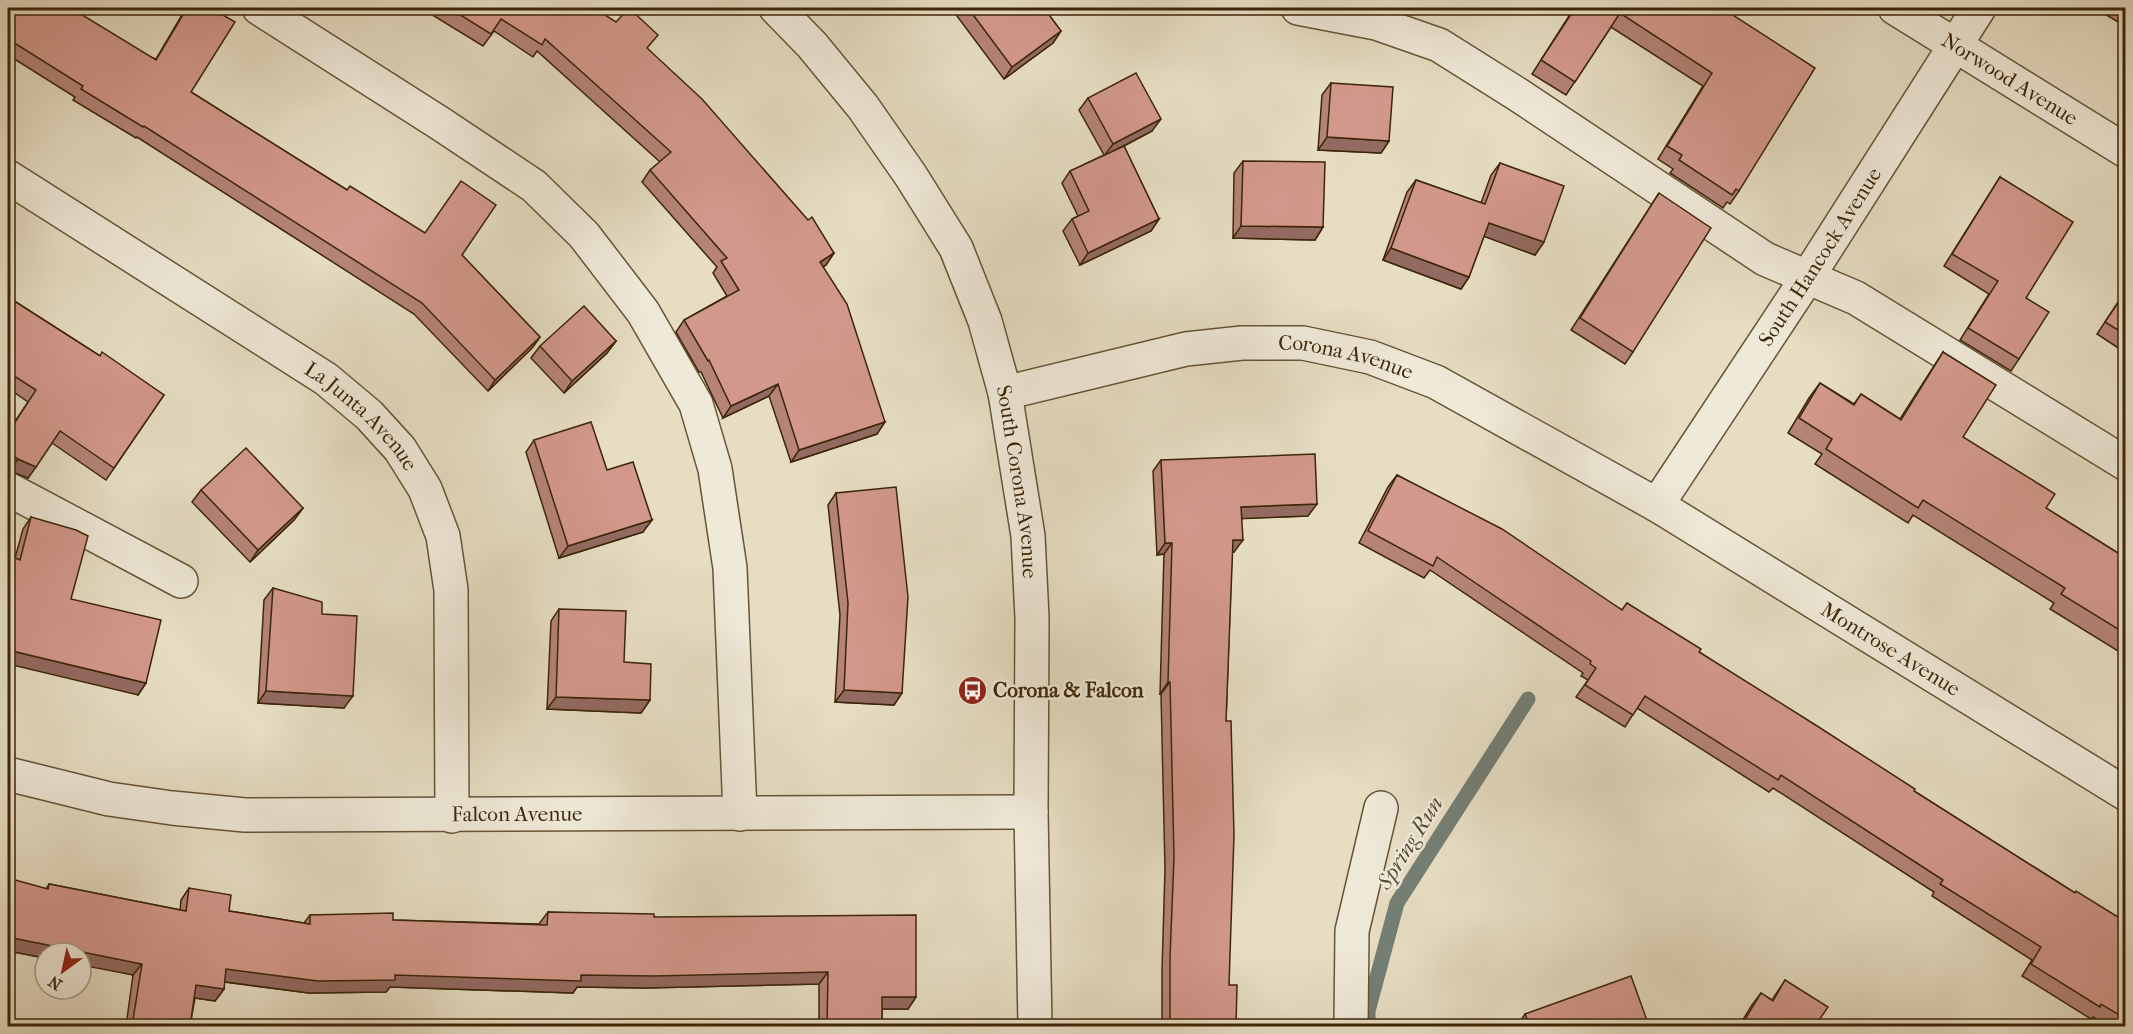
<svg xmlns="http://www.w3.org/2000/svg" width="2133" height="1034" font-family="'IM FELL French Canon',serif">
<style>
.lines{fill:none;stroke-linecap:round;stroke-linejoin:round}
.stream{stroke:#747f74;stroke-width:15}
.minor-casing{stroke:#665436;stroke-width:36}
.minor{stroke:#efe9d8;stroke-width:33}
.wall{fill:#b58378;stroke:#3c2607;stroke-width:1.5}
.shaded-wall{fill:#936a61;stroke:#3c2607;stroke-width:1.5}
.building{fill:#d2988b;stroke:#3c2607;stroke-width:1.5}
.labels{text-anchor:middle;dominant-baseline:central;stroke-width:5;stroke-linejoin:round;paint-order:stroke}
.street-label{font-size:21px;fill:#3c2607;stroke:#efe9d8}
.poi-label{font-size:21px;font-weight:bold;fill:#3c2607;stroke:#efe9d8;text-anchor:start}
.water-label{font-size:22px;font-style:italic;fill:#534b34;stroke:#efe9d8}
</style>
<rect width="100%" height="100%" fill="#e6ddc3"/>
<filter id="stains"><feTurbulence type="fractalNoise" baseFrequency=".00333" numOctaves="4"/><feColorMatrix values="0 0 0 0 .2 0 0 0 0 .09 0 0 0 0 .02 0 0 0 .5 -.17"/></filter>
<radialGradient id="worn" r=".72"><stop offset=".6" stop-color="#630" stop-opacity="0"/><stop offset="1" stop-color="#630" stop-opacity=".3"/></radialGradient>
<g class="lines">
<polyline class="stream" points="1368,1026 1368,1011 1397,903 1528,699"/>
<defs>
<g id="minor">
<polyline points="259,8 441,124 534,186 584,235 643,312 696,404 715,469 730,568 740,814"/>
<path id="s1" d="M 776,8 L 812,45 L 863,107 L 911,176 L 956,248 L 985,321 L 1005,393 L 1028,536 L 1032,618 L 1031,812 L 1035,1026"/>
<polyline points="1298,8 1376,23 1439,45 1517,94 1765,259 1856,298 2126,464"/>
<path id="s2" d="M 1895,8 L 2126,151"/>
<path id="s3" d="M 8,177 L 326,379 L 369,415 L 400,449 L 425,489 L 443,536 L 451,590 L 452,816"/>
<path id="s4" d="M 1005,393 L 1186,349 L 1242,343 L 1303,343 L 1370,357 L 1436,382 L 1657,505 L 2126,794"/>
<polyline points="8,489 181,581"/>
<path id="s5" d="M 1657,505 L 1807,278 L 1979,8"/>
<path id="s6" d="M 8,774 L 109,799 L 172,808 L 245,815 L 1031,812"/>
<polyline points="1351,1026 1352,931 1381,808"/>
</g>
</defs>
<use href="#minor" class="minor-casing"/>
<use href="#minor" class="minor"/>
</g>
<g class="wall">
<polygon points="8,8 156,59 186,8 211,8 191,92 347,190 462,255 540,337 532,348 488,391 414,314 137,137 136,138 73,100 75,97 8,55"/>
<polygon points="439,8 594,8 648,49 834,253 826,265 823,267 877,434 791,462 769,396 723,418 701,372 699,372 676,332 684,320 727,296 713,273 717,267 642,182 650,170 660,162 537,51 533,57 494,31 483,46 434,16"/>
<polygon points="951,8 1044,8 1061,31 1053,43 1004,79"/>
<polygon points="1574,8 1722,8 1739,191 1730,204 1727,202 1723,208 1670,173 1673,169 1658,159 1703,86 1611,27 1566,95 1532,74"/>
<polygon points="2095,8 2126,8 2126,27"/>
<polygon points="1331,83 1389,141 1381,153 1318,150 1322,95"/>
<polygon points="1088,98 1152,131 1124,146 1159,219 1151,231 1080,265 1063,231 1072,219 1078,216 1062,183 1070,171 1104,155 1079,110"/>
<polygon points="1243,161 1323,227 1315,240 1233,238 1234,173"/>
<polygon points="1500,163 1544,242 1535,255 1484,236 1469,277 1461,289 1383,260 1407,192 1416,180 1481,203 1491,175"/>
<polygon points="2000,177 2026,298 2019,359 2011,371 1960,340 1989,294 1944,266"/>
<polygon points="1659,193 1633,352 1625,364 1571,330"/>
<polygon points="2126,290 2126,353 2097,334"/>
<polygon points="8,297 100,356 164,395 106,480 52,443 28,478 8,469 8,432 28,402 8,388"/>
<polygon points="616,341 607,353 564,393 531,358 540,346"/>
<polygon points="1943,352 1963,437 2046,508 2126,558 2126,656 2050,609 2054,603 1913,515 1908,523 1815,464 1822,454 1788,433 1809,398 1820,383 1854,404 1861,394 1900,419"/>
<polygon points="534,440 643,532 559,558 526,452"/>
<polygon points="1161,460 1308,516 1242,518 1234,552 1232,552 1226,721 1229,985 1236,1026 1162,1026 1162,970 1165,869 1161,694 1160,694 1164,554 1157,555 1153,471"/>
<polygon points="1397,475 1622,610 1627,603 1699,652 1914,791 2075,893 2126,922 2126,1026 2109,1026 2093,1017 2091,1019 2022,976 2032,960 1932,896 1934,892 1773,788 1769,792 1637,708 1625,727 1576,697 1588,680 1581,676 1583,673 1430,570 1424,578 1359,543 1388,487"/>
<polygon points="201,490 303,508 294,520 250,562 192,502"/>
<polygon points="836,493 902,693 894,705 835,702 840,615 828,505"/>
<polygon points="31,517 71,599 146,683 138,695 15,558 23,529"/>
<polygon points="273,588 322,614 344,708 258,703 264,600"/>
<polygon points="559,609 624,662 650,700 641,713 547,709 551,621"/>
<polygon points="49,884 180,910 181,900 189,888 229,911 304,923 310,915 393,920 539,924 548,912 654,917 916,997 908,1009 882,1009 882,1026 819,1026 819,984 645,988 577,987 573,993 390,987 386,992 309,993 224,982 224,989 215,1001 195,998 190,1026 126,1026 133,975 45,953 45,958 8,951"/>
<polygon points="1785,980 1815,1026 1739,1026 1752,1005 1761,993 1772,1000"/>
<polygon points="1525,1014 1649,1026 1517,1026"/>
</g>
<g class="shaded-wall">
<polygon points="1061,31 1053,43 1004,79 1012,67"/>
<polygon points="1161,119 1152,131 1104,156 1113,144"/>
<polygon points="1327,137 1389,141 1381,153 1318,150"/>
<polygon points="1159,219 1151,231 1080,265 1088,253"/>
<polygon points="1489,223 1544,242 1535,255 1480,235"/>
<polygon points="1241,226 1323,227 1315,240 1233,238"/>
<polygon points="1391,248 1469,277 1461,289 1383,260"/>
<polygon points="834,253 826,265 812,274 820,262"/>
<polygon points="540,337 532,348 488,391 495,380"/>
<polygon points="616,341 607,353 564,393 572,381"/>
<polygon points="778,384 769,396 723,418 731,406"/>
<polygon points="885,422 877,434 791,462 799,450"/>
<polygon points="18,459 36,467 28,478 10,471"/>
<polygon points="1317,504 1308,516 1233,519 1241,507"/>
<polygon points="303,508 294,520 250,562 258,550"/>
<polygon points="652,520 643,532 559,558 568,546"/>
<polygon points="1233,540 1243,540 1234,552 1224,552"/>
<polygon points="1165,543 1172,543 1164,554 1157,555"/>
<polygon points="8,650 146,683 138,695 8,664"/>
<polygon points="1168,682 1170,682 1161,694 1160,694"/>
<polygon points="844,690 902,693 894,705 835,702"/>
<polygon points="266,691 353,696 344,708 258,703"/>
<polygon points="556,697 650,700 641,713 547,709"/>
<polygon points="8,937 142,964 133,975 81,965 81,953 45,953 45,958 8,951"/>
<polygon points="226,969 395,975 581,975 828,972 819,984 645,988 577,987 573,993 390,987 386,992 309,993 218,981"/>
<polygon points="196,985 224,989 215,1001 188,997"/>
<polygon points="882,997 916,997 908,1009 874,1009"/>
</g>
<g class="building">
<polygon points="8,8 71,8 156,60 187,8 211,8 235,22 191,92 347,190 350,186 425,233 461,181 496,205 462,255 540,337 495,380 422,303 144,126 143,127 81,89 83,86 8,39"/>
<polygon points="449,8 594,8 616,22 629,8 658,35 647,48 702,99 808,220 812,217 834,253 820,262 847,304 885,422 799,450 778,384 731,406 709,360 708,361 684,320 739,290 721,261 727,258 650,170 671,152 545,39 542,45 501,19 491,34"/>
<polygon points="968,8 1044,8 1061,31 1012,67"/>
<polygon points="1575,8 1722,8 1815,68 1739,191 1736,189 1732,195 1679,160 1682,155 1667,146 1712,73 1620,13 1575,82 1541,60"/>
<polygon points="1136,73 1161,119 1113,144 1088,98"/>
<polygon points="1331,83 1393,87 1389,141 1327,137"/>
<polygon points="1124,146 1159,219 1088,253 1072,219 1089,211 1070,171"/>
<polygon points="1243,161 1325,162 1323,227 1241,226"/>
<polygon points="1500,163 1564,186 1544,242 1489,223 1469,277 1391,248 1416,180 1485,204"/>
<polygon points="2000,177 2073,222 2026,298 2049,312 2019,359 1968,328 1998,281 1952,254"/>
<polygon points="1659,193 1711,228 1633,352 1580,318"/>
<polygon points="2126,291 2126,335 2105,322"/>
<polygon points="8,297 100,356 102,352 164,395 114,468 60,431 36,467 18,459 8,453 8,433 36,390 8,372"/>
<polygon points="584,306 616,341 572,381 540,346"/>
<polygon points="1943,352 1996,385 1963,437 2055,494 2046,508 2126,558 2126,634 2061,594 2065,588 1923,500 1918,508 1826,449 1832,439 1799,418 1820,383 1854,405 1861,394 1901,420"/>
<polygon points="591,422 607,470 633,462 652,520 568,546 534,440"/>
<polygon points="246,448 303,508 258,550 201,490"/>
<polygon points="1315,454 1317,504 1241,507 1243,540 1233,540 1226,721 1231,721 1234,835 1229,985 1237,985 1236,1026 1170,1026 1170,958 1174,857 1170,682 1168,682 1172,543 1165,543 1161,460"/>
<polygon points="1397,475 1502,529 1622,610 1627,603 1701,649 1699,652 1814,724 1915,789 1914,791 2075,893 2076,891 2126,922 2126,1019 2101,1004 2100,1007 2031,964 2041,947 1940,884 1943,880 1781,775 1778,780 1645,696 1633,715 1585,685 1596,668 1590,664 1591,661 1437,557 1433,566 1368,531"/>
<polygon points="896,487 908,597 902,693 844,690 848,603 836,493"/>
<polygon points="31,517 76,530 88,536 71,599 161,620 146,683 8,650 8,555 20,560"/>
<polygon points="273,588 322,602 322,614 357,616 353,696 266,691"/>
<polygon points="559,609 626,611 624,662 651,664 650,700 556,697"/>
<polygon points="8,878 48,889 49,884 186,911 189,888 231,895 229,911 310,924 310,915 393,913 393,920 547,925 548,912 654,914 654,917 916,915 916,997 882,997 882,1026 827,1026 828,972 654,976 581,975 581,981 395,975 395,980 318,981 226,969 224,989 196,985 190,1026 132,1026 142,964 8,937"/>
<polygon points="1631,976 1649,1026 1530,1026 1525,1014"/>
<polygon points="1785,980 1828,1007 1815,1026 1741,1026 1761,993 1773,1001"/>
</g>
<defs>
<symbol id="bus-disc" viewBox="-11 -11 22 22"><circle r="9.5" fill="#8f2418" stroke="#efe9d8"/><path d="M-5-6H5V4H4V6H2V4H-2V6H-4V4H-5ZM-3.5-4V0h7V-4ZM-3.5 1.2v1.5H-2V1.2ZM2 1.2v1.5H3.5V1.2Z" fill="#fff"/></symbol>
</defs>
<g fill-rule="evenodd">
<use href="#bus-disc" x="956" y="674" width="33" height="33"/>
</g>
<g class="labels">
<g class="street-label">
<text stroke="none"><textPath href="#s2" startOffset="135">Norwood Avenue</textPath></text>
<text stroke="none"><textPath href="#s5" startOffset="297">South Hancock Avenue</textPath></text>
<text stroke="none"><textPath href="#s4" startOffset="348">Corona Avenue</textPath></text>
<text stroke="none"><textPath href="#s3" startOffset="428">La Junta Avenue</textPath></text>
<text stroke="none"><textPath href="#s1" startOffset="544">South Corona Avenue</textPath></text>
<text stroke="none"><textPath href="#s4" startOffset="970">Montrose Avenue</textPath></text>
<text stroke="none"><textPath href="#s6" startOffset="513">Falcon Avenue</textPath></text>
</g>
<g class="poi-label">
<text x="993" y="690">Corona &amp; Falcon</text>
</g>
<g class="water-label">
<text transform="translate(1410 843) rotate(-58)">Spring Run</text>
</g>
</g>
<rect width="2133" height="1034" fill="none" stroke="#e6ddc3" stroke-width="30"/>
<rect x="9" y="9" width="2115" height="1016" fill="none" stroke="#3c2607" stroke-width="3"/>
<rect x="15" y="15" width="2103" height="1004" fill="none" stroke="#3c2607" stroke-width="1.5"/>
<g transform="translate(63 971) rotate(213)"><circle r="28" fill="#efe9d8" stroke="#a79b84" stroke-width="1.5"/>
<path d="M0-4.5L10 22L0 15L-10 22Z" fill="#8f2418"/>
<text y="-9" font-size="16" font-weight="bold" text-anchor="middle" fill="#3c2607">N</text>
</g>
<rect width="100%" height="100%" filter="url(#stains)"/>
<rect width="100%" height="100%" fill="url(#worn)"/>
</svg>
